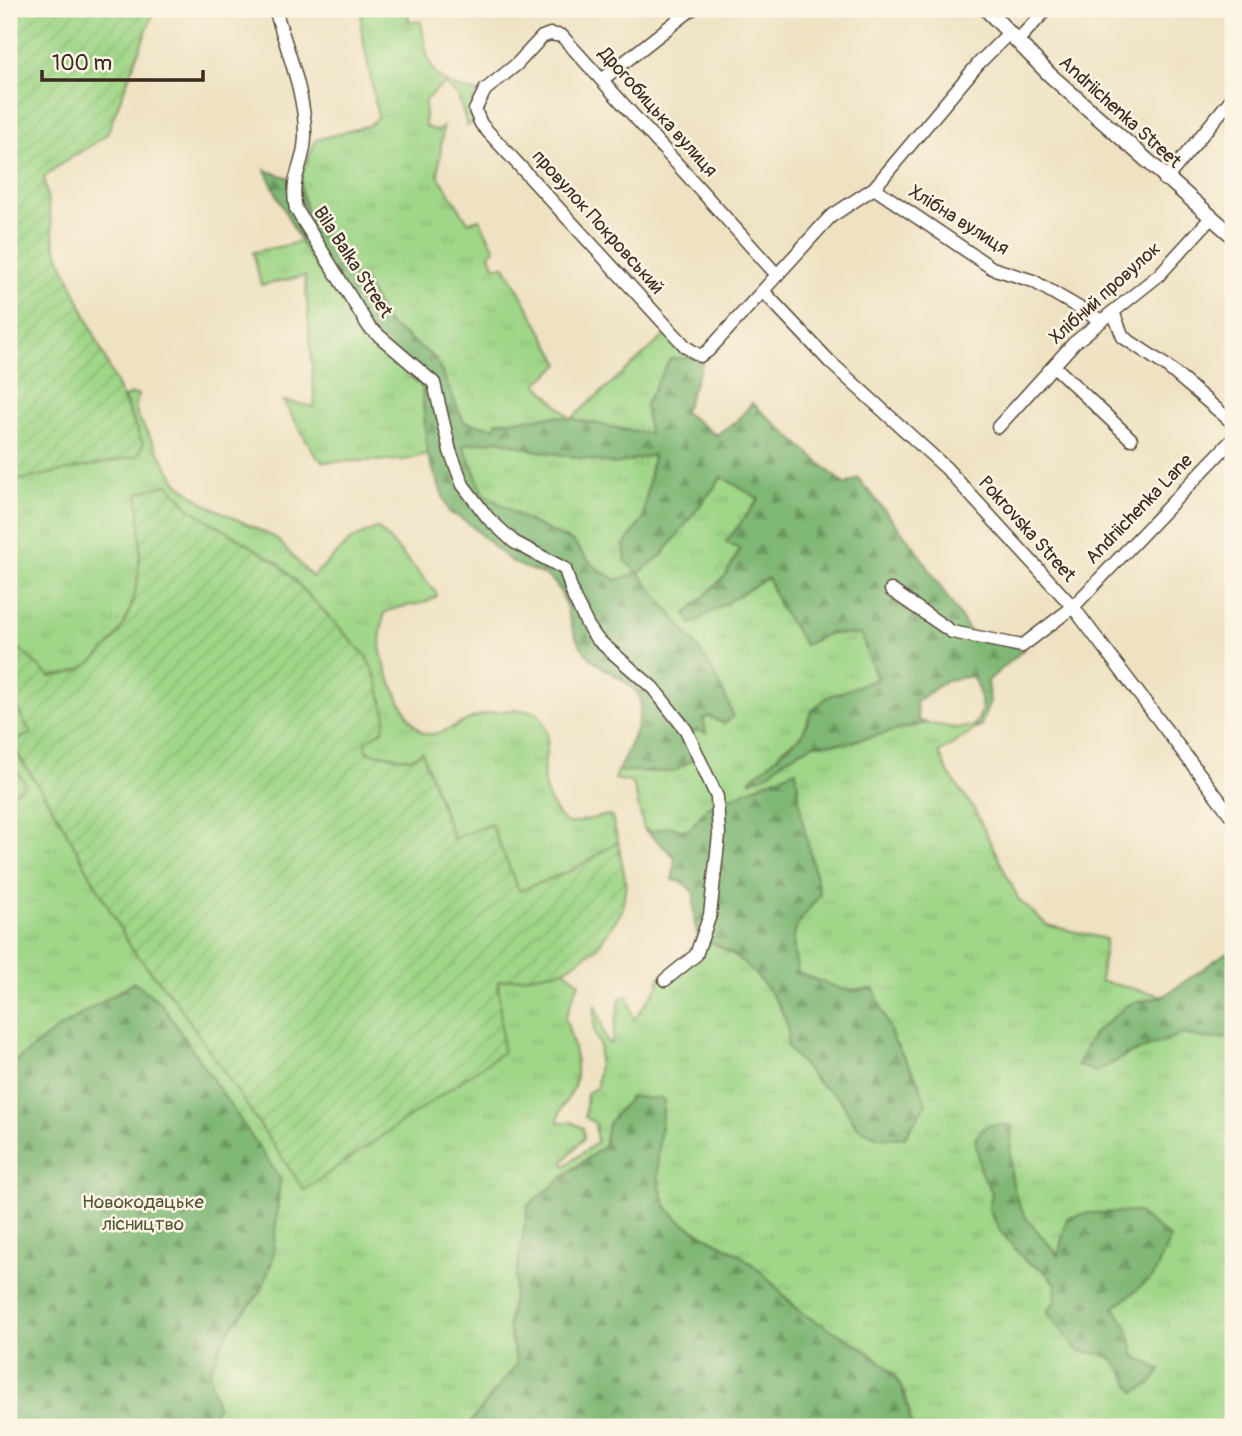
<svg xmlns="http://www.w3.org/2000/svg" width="1242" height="1436" font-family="Pangolin,sans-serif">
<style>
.grass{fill:url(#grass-tufts);stroke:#6d8052;stroke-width:2}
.forest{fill:url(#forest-firs);stroke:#5d7049;stroke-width:2;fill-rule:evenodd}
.garden{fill:url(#garden-furrows);stroke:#6d8052;stroke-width:2}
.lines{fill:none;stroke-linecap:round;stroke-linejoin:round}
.minor-casing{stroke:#564637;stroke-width:15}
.tertiary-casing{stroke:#564637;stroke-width:17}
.minor{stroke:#fff;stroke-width:12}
.tertiary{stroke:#fff;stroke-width:14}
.labels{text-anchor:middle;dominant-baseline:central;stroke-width:5;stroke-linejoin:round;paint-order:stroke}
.street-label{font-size:19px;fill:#3b2a1e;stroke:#fcf5e5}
.park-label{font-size:19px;fill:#545538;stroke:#fcf5e5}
</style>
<defs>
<pattern id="grass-tufts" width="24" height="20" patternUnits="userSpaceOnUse" patternTransform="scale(1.75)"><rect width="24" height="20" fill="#9fd687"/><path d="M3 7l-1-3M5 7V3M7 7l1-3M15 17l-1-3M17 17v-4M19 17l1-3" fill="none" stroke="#8ab874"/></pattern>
<pattern id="forest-firs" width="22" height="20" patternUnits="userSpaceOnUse" patternTransform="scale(1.75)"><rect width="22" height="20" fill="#7fb774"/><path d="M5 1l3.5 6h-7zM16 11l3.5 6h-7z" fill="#69955f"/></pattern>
<pattern id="garden-furrows" width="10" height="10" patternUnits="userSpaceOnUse" patternTransform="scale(1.75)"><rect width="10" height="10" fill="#9fd687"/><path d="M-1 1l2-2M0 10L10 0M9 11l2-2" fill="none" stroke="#8ab874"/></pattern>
</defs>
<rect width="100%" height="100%" fill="#fcf5e5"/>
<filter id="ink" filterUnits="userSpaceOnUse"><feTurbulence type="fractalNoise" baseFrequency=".0143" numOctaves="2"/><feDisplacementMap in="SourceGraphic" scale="14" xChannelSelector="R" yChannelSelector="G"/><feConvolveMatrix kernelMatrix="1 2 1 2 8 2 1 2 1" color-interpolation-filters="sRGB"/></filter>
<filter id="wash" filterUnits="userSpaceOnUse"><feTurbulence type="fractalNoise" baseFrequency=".00686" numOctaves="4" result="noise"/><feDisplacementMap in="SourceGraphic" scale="28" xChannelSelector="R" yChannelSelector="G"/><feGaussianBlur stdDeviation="1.57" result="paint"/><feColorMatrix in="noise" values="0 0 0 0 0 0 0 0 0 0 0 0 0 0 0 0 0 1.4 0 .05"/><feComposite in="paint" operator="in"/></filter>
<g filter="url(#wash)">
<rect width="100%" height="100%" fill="#efe2c3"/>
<g class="grass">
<path d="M 362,9 L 408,9 L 409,21 L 421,22 C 429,69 429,83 479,93 L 472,102 L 474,123 L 467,126 L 458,96 L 444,84 L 425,100 L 425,126 L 437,131 L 443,127 L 438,175 L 468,222 L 479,219 L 495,249 L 490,254 L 494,266 L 505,266 L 560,364 L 537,384 L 571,419 L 669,332 L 697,357 L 649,435 L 557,416 L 496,422 L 497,429 L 464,422 L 435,358 L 386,322 L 363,278 L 354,277 L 306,209 L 299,181 L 316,140 L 370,125 L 378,117 L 361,28 Z"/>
<path d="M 301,242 C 337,296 377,342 422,387 L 427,454 L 405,460 L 324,462 L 316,456 L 283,401 L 315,407 L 305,276 L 261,285 L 253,252 Z"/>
<path d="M 131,394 L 139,395 L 135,406 L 138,417 L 177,483 L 205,504 L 276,538 L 312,577 L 352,539 L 377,528 L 385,535 L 436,592 L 437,596 C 422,608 401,603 384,613 C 382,627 378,642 382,656 C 386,672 410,732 427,734 C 442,736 463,720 478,716 C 497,710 518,709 537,712 C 558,742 540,754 544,782 C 546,796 556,819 570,824 L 607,815 L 612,817 L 618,842 L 573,870 L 519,891 L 454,840 L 422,753 L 411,759 L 367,752 L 365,742 L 383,730 L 367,657 L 278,563 L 190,509 L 168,484 L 138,493 C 143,556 145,633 81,669 C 73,674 59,675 49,677 L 17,647 L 9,653 L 9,482 L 138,455 L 143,444 L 124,398 Z"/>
<path d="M 499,440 L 534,450 L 616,464 L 653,455 L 643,519 L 624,545 L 662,555 L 722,477 L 759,499 L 727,541 L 740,549 L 726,575 L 686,614 L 691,623 L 768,577 L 779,605 L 805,645 L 829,633 L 861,635 L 877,679 L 811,712 L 802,735 L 780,751 L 768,774 L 785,758 L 814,744 L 846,743 L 926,723 L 955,728 L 981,726 L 939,753 L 949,774 L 974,809 L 1019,900 L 1047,925 L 1106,939 L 1100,981 L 1164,996 L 1226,953 L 1233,954 L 1233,1064 C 1223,1084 1233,1112 1233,1134 L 1230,1136 L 1233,1146 L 1233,1427 L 911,1427 C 907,1369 873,1354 827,1327 C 818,1322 807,1318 800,1311 C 778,1291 763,1269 737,1253 C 718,1241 676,1225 666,1206 C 651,1174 661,1132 664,1099 L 608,1124 L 604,1146 L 563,1176 L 508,1326 L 517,1364 L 467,1427 L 209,1427 L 217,1406 L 209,1373 L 227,1332 L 261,1292 L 273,1258 L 134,982 L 56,1030 L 9,1066 L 9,695 L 32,733 L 11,745 L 58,816 L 131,948 L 175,1000 L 217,1060 L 498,981 L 564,970 L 579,982 L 565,1018 C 572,1038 582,1070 572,1091 C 566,1104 560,1104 558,1122 L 571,1122 L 583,1128 L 584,1138 L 563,1162 L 565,1166 L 597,1142 L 595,1123 L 585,1117 L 587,1093 L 597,1087 L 600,1046 L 594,1032 L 595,1004 C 602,1018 602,1034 609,1044 L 612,1043 L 620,998 L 628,996 L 634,1020 L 658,986 L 659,977 L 668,974 L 693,953 L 699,940 L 694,920 L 694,893 L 683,882 L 673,880 L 675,857 L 644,829 L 633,783 L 615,779 L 618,771 L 673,772 L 686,737 L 708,716 L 659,600 L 639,573 L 617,580 L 594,567 L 573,542 L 526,520 L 484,494 L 462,445 Z"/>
</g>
<g class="forest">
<path d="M 265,170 L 299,181 L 306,209 L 354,277 L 363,278 L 386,322 L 435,358 L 464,422 L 496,428 L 496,422 L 557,416 L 649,434 L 645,405 L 670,359 L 697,357 L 703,361 L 684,412 L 716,435 L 739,419 L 752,403 L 845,485 L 858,478 L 916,549 L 972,635 L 1024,649 L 988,681 L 990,701 L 981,726 L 973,726 C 988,711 980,692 972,676 L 947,680 L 916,702 L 918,720 L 926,723 L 846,743 L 814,744 L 785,759 L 768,774 L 749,781 L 802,735 L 811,712 L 827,697 L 877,679 L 861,635 L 829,633 L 805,645 L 779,606 L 768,578 L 691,624 L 686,614 L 726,575 L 740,550 L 726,542 L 759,499 L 722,477 L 662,555 L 639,573 C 673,619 717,662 733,717 L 724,724 L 709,716 L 703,719 L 706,733 L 697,730 L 686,737 L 694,759 L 673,772 L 618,771 C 628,748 643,723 640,698 C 628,677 601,671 587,654 C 565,628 571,602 554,582 C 544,571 524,570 511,561 C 488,545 475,523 449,512 L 427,454 L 422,387 C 377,343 333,298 301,242 C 288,219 277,194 265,170 ZM 499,440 L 534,450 L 616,464 L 653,455 L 643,519 L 624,545 L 626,562 L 638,573 L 617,580 L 594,567 L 573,542 L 526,520 L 484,494 L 463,445 Z"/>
<path d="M 796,770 L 802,819 L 820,895 C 793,929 789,930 798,973 L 844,990 L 874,989 L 894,1041 L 919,1082 L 926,1104 L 904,1138 L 878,1137 L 857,1127 L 840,1099 L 819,1084 L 787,1047 C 787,1040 789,1031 787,1025 C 778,992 733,944 699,940 L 694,920 L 694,893 L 683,882 L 673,880 L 675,857 L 644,829 L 652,832 L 668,826 L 681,830 L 690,829 L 707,807 Z"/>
<polygon points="1226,953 1233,954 1233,1038 1208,1039 1183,1034 1129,1054 1096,1072 1077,1065 1093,1034 1129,1004 1164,996"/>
<polygon points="134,982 160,1002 280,1178 273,1258 261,1292 227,1332 209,1373 217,1406 209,1427 9,1427 9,1066 56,1030"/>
<path d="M 630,1097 L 664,1099 C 661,1132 651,1174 666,1205 C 676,1226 722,1242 741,1256 C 764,1271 779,1292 799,1311 C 807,1317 818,1322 827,1327 C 873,1354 907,1369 911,1427 L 467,1427 L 517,1364 L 508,1326 L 528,1205 L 604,1146 L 608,1124 Z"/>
<path d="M 987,1125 L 1012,1125 C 1009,1154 1008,1191 1026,1217 C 1035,1231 1049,1242 1058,1256 L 1067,1218 L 1091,1213 L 1137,1212 L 1170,1238 L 1154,1276 L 1114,1308 L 1128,1328 L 1135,1356 L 1161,1370 L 1151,1384 L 1135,1392 C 1116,1362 1116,1353 1078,1351 L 1047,1312 L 1055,1301 L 1056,1284 L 1042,1269 L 1026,1262 L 1000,1231 L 989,1209 L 992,1192 L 981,1173 L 975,1138 Z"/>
</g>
<g class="garden">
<path d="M 9,9 L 155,9 L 107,134 C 87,151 62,159 44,178 L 55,246 L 143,444 L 138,456 L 9,482 Z"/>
<path d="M 168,484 L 190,509 L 278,563 L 367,657 L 377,679 L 386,717 L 383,730 L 365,742 L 367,752 L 411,759 L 422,752 L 453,839 L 491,824 L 519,891 L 573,870 L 618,842 L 626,883 L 622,911 L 597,948 L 564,970 L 498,981 L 503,1052 L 304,1190 L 175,1000 L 131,948 L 58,816 L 11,744 L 31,733 L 9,695 L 9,653 L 17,647 L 50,677 C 59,675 73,674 81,669 C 145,632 143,557 138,493 Z"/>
<polygon points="9,759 26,785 9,796"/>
</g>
</g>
<g filter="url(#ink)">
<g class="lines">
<defs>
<g id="minor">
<path d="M 275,9 C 286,47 306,96 305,136 C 305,165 289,177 296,209 L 369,327 L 434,383 L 450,451 L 463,485 L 488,518 L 514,542 L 565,569 L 574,598 L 588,626 L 597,639 L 653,688 L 686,730 L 717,797 L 719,835 L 710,915 L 696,955 L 665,980"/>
<polyline points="1017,41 1047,9"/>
<polyline points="603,79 692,9"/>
<polyline points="1165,180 1233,97"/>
<polyline points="874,188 992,268 1033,281 1100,320"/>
<polyline points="777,275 562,36 550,34 542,37 517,64 485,90 475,110 481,124 686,347 700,356 708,351 830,217 874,188 979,63 1009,33"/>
<polyline points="763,291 830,362 946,468 1073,607 1233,818"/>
<polyline points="1113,312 1123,337 1165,365 1233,423"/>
<polyline points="1054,366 1131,439"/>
<polyline points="998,427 1074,343 1159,275 1210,219"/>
<polyline points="891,590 952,632 1022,646 1073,607 1233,439"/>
</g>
<polyline id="tertiary" points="986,9 1050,75 1233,236"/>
</defs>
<use href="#minor" class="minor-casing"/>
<use href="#tertiary" class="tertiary-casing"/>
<use href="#minor" class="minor"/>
<use href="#tertiary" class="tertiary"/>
</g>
</g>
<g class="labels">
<g class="street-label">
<text transform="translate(658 112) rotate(48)">Дрогобицька вулиця</text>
<text transform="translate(1120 112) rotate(42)">Andriichenka Street</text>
<text transform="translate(959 220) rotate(32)">Хлібна вулиця</text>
<text transform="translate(598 222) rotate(48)">провулок Покровський</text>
<text transform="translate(353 262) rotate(57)">Bila Balka Street</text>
<text transform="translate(1105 293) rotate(-42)">Хлібний провулок</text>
<text transform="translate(1139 509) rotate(-46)">Andriichenka Lane</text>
<text transform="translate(1027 529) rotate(48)">Pokrovska Street</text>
</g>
<g class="park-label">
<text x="143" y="1202">Новокодацьке<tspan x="143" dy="22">лісництво</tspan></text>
</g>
</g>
<rect width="1242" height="1436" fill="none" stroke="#fcf5e5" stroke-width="35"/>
<path d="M42 70v10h161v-10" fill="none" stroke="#3b2a1e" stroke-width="3.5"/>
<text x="52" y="70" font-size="21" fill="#3b2a1e" stroke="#fcf5e5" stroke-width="5" paint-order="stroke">100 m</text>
</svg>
